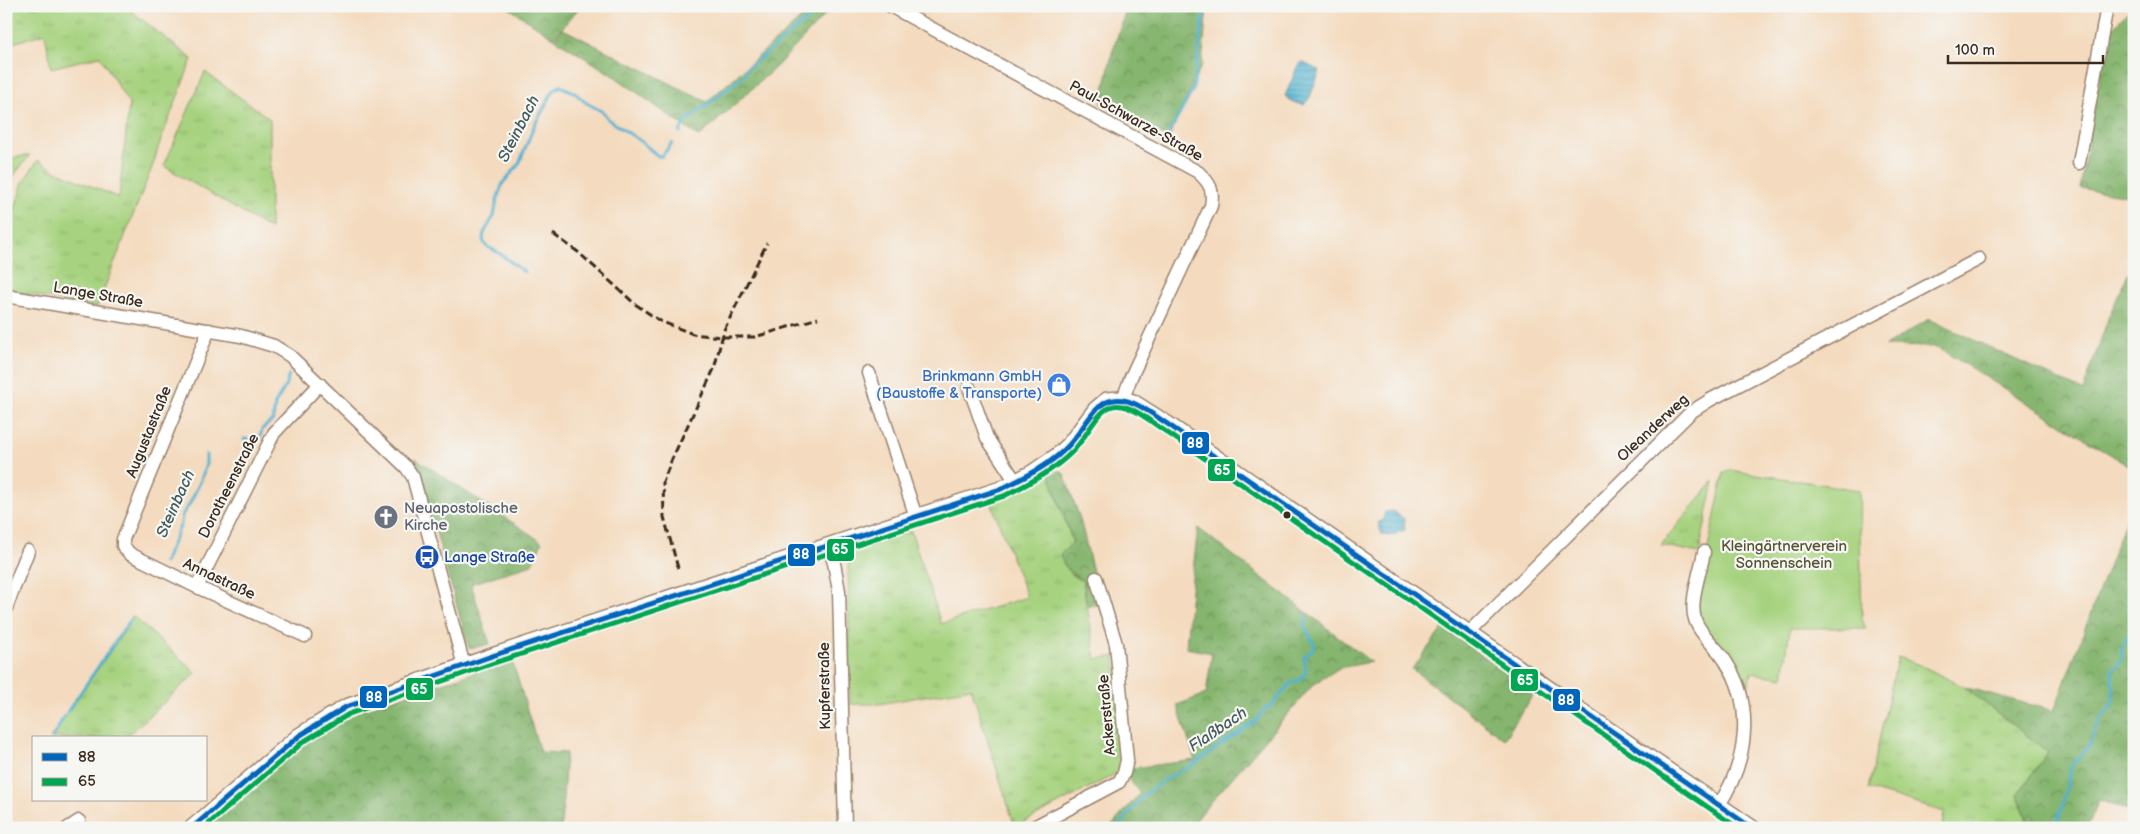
<svg xmlns="http://www.w3.org/2000/svg" width="2140" height="834" font-family="'Balsamiq Sans',sans-serif">
<style>
.grass{fill:url(#grass-tufts);stroke:#717e4f}
.forest{fill:url(#forest-crowns);stroke:#607046}
.garden{fill:#a7d380;stroke:#717e4f}
.water{fill:url(#water-rules);stroke:#466e77}
.lines{fill:none;stroke-linecap:round;stroke-linejoin:round}
.stream{stroke:#51b2d0;stroke-width:3}
.minor-casing{stroke:#98826e;stroke-width:15}
.tertiary-casing{stroke:#98826e;stroke-width:18}
.minor{stroke:#fff;stroke-width:12}
.tertiary{stroke:#fff;stroke-width:15}
.rail{stroke:#3b2a1e;stroke-width:3;stroke-dasharray:8 4;stroke-linecap:butt}
.bus-1-casing{stroke:#f6f6f2;stroke-width:9}
.bus-2-casing{stroke:#f6f6f2;stroke-width:9}
.bus-1{stroke:#0065bd;stroke-width:5}
.bus-2{stroke:#00a651;stroke-width:5}
.bus-dot{fill:#3b2a1e;stroke:#f6f6f2;stroke-width:2}
.labels{text-anchor:middle;dominant-baseline:central;stroke-width:4.5;stroke-linejoin:round;paint-order:stroke}
.street-label{font-size:15px;fill:#3b2a1e;stroke:#f6f6f2}
.shop-label{font-size:15px;fill:#366cbe;stroke:#f6f6f2;text-anchor:end}
.worship-label{font-size:15px;fill:#5b616d;stroke:#f6f6f2;text-anchor:start}
.park-label{font-size:15px;fill:#565436;stroke:#f6f6f2}
.transit-label{font-size:15px;fill:#164399;stroke:#f6f6f2;text-anchor:start}
.water-label{font-size:16px;font-style:italic;fill:#435a5c;stroke:#f6f6f2}
.line-badge{stroke:#f6f6f2;stroke-width:2}
.badge-label{font-size:14px;text-anchor:middle;font-weight:bold;fill:#fff}
</style>
<defs>
<pattern id="grass-tufts" width="24" height="20" patternUnits="userSpaceOnUse" patternTransform="scale(1.25)"><rect width="24" height="20" fill="#a7d380"/><path d="M3 7l-1-3M5 7V3M7 7l1-3M15 17l-1-3M17 17v-4M19 17l1-3" fill="none" stroke="#91b56e"/></pattern>
<pattern id="forest-crowns" width="20" height="18" patternUnits="userSpaceOnUse" patternTransform="scale(1.25)"><rect width="20" height="18" fill="#85b56e"/><path d="M2 6a3 3 0 1 1 6 0M12 15a3 3 0 1 1 6 0" fill="none" stroke="#6e935a"/></pattern>
<pattern id="water-rules" width="6" height="5" patternUnits="userSpaceOnUse" patternTransform="scale(1.25)"><rect width="6" height="5" fill="#51b2d0"/><path d="M0 2.5h6" fill="none" stroke="#4491a8"/></pattern>
</defs>
<rect width="100%" height="100%" fill="#f6f6f2"/>
<filter id="ink" filterUnits="userSpaceOnUse"><feTurbulence type="fractalNoise" baseFrequency=".02" numOctaves="2"/><feDisplacementMap in="SourceGraphic" scale="10" xChannelSelector="R" yChannelSelector="G"/><feConvolveMatrix kernelMatrix="1 2 1 2 8 2 1 2 1" color-interpolation-filters="sRGB"/></filter>
<filter id="wash" filterUnits="userSpaceOnUse"><feTurbulence type="fractalNoise" baseFrequency=".0096" numOctaves="4" result="noise"/><feDisplacementMap in="SourceGraphic" scale="20" xChannelSelector="R" yChannelSelector="G"/><feGaussianBlur stdDeviation="1.12" result="paint"/><feColorMatrix in="noise" values="0 0 0 0 0 0 0 0 0 0 0 0 0 0 0 0 0 1.4 0 .05"/><feComposite in="paint" operator="in"/></filter>
<g filter="url(#wash)">
<rect width="100%" height="100%" fill="#f4dbbf"/>
<g class="grass">
<polygon points="6,6 125,6 192,59 159,145 154,162 97,307 6,290 6,238 23,182 38,160 54,170 119,198 129,104 100,56 51,68 45,33 10,44 6,43"/>
<polygon points="205,72 270,119 270,229 164,166"/>
<polygon points="30,155 14,175 6,201 6,159"/>
<polygon points="1049,474 1074,544 1068,570 1073,576 1083,581 1096,659 1115,656 1123,761 1119,772 1015,827 971,688 879,704 850,704 848,566 849,558 854,551 911,531 941,624 1027,597 992,505 994,501 1032,485"/>
<polygon points="1714,481 1699,553 1661,545"/>
<polygon points="134,617 196,673 125,738 50,738"/>
<polygon points="1898,657 1922,666 1964,687 2049,752 2018,795 2030,828 1942,828 1944,812 1868,789"/>
</g>
<g class="forest">
<polygon points="506,6 583,6 578,9 554,38"/>
<polygon points="815,6 833,6 778,65 699,137 614,76 555,39 563,29 707,102"/>
<polygon points="1127,6 1207,6 1202,64 1169,138 1101,104 1112,53"/>
<polygon points="2133,6 2134,6 2134,197 2080,188 2107,34"/>
<polygon points="2134,250 2134,469 1937,347 1885,346 1929,319 2083,391 2109,316 2131,267"/>
<polygon points="415,458 542,542 532,564 471,584 490,644 469,649"/>
<path d="M 1056,469 L 1059,469 L 1064,474 L 1080,519 L 1101,604 L 1087,607 L 1083,581 C 1072,575 1062,566 1060,554 L 1073,543 L 1049,474 Z"/>
<polygon points="2134,498 2134,812 2099,800 2087,828 2030,828 2018,795 2048,752 1964,687 2054,711"/>
<polygon points="1198,528 1371,662 1339,668 1313,685 1204,810 1190,828 1110,828 1140,793 1128,779 1132,768 1195,760 1177,705 1206,694 1212,653 1186,648 1192,578"/>
<polygon points="1443,628 1535,692 1504,739 1412,669"/>
<path d="M 512,660 L 540,752 L 566,753 L 561,828 L 204,828 C 251,789 295,745 348,714 Z"/>
</g>
<polygon class="garden" points="1729,470 1859,490 1862,620 1866,628 1790,628 1783,678 1751,673 1745,701 1698,618 1696,606 1724,472"/>
<g class="water">
<polygon points="1302,62 1320,71 1310,97 1304,105 1293,102 1285,96 1298,65"/>
<polygon points="1393,511 1404,519 1405,530 1390,536 1382,535 1378,523 1383,519 1385,512"/>
</g>
<g class="lines">
<g class="stream">
<polyline points="680,132 685,122 745,75 746,70 824,6"/>
<polyline points="1165,140 1193,90 1205,6"/>
<polyline points="524,272 499,253 486,246 483,240 484,233 494,216 497,199 503,183 519,164 534,126 554,90 560,86 574,92 585,102 603,112 609,120 639,140 658,156 662,156 672,143"/>
<polyline points="244,439 256,440 260,438 262,429 273,420 275,404 285,387 289,375"/>
<polyline points="164,563 181,524 182,515 190,503 201,480 206,464 206,454"/>
<polyline points="67,712 132,617"/>
<polyline points="53,738 64,716"/>
<polyline points="1117,828 1143,796 1167,778 1191,766 1257,720 1264,710 1271,706 1291,683 1301,679 1306,672 1304,657 1314,648 1314,643 1304,626 1307,617"/>
<polyline points="2055,828 2063,804 2072,764 2088,748 2099,720 2110,708 2113,701 2112,671 2121,662 2122,648 2134,626"/>
</g>
</g>
</g>
<g filter="url(#ink)">
<g class="lines">
<defs>
<g id="minor">
<path d="M 890,6 L 1198,172 C 1210,183 1214,190 1211,206 L 1131,377 L 1123,399"/>
<polyline points="2079,163 2107,6"/>
<polyline points="6,296 241,336 274,346 290,356 406,467 413,477 464,666"/>
<polyline points="209,330 123,539 123,546 130,554 197,587 305,636"/>
<polyline points="869,373 916,517"/>
<polyline points="969,387 987,438 1016,482"/>
<polyline points="828,545 834,563 839,591 845,828"/>
<path d="M 1704,552 C 1701,570 1689,602 1695,619 C 1699,634 1718,648 1726,662 C 1755,706 1747,764 1718,806"/>
<polyline points="197,587 274,433 320,384"/>
<polyline points="6,608 28,551"/>
<polyline points="1469,633 1691,412 1710,400 1979,259"/>
<polyline points="68,828 79,821"/>
<polyline points="1032,828 1119,782 1124,773 1127,760 1116,644 1096,578"/>
</g>
<polyline id="tertiary" points="192,828 299,736 346,707 492,656 1001,489 1032,473 1057,456 1069,445 1096,409 1107,400 1121,399 1133,402 1166,423 1581,711 1752,828"/>
</defs>
<use href="#minor" class="minor-casing"/>
<use href="#tertiary" class="tertiary-casing"/>
<use href="#minor" class="minor"/>
<use href="#tertiary" class="tertiary"/>
<g class="rail">
<polyline points="553,234 578,252 635,304 660,321 693,334 722,337 755,337 818,318"/>
<polyline points="678,568 664,517 663,482 672,459 714,369 724,330 767,243"/>
</g>
<defs>
<path id="bus-1" d="M 192,828 L 299,736 L 346,707 L 492,656 L 1001,489 C 1025,477 1051,465 1069,445 C 1079,434 1086,421 1095,411 C 1117,385 1145,409 1166,423 L 1752,828"/>
<path id="bus-2" d="M 204,828 L 303,742 L 349,714 L 494,663 L 1004,496 C 1028,484 1053,471 1072,452 C 1084,441 1096,413 1110,407 C 1127,400 1149,421 1162,429 L 1738,828"/>
</defs>
<use href="#bus-1" class="bus-1-casing"/>
<use href="#bus-2" class="bus-2-casing"/>
<use href="#bus-1" class="bus-1"/>
<use href="#bus-2" class="bus-2"/>
</g>
</g>
<defs>
<symbol id="shop-disc" viewBox="-11 -11 22 22"><circle r="9.5" fill="#3f7fe0" stroke="#f6f6f2"/><path d="M-5-2.5h2.3a2.7 3.5 0 0 1 5.4 0H5L5.5 6h-11ZM-1.5-2.5h3a1.5 2.3 0 0 0-3 0Z" fill="#fff"/></symbol>
<symbol id="church-disc" viewBox="-11 -11 22 22"><circle r="9.5" fill="#6b7280" stroke="#f6f6f2"/><path d="M-1.2-6h2.4v3.5h3.3v2.4h-3.3V6h-2.4V-.1h-3.3v-2.4h3.3Z" fill="#fff"/></symbol>
<symbol id="bus-disc" viewBox="-11 -11 22 22"><circle r="9.5" fill="#1a4fb4" stroke="#f6f6f2"/><path d="M-5-6H5V4H4V6H2V4H-2V6H-4V4H-5ZM-3.5-4V0h7V-4ZM-3.5 1.2v1.5H-2V1.2ZM2 1.2v1.5H3.5V1.2Z" fill="#fff"/></symbol>
</defs>
<g fill-rule="evenodd">
<use href="#shop-disc" x="1045" y="371" width="28" height="28"/>
<use href="#church-disc" x="372" y="503" width="28" height="28"/>
<use href="#bus-disc" x="413" y="543" width="28" height="28"/>
</g>
<circle class="bus-dot" cx="1287" cy="515" r="4.5"/>
<g class="labels">
<g class="street-label">
<text transform="translate(1136 121) rotate(29)">Paul-Schwarze-Straße</text>
<text transform="translate(98 295) rotate(10)">Lange Straße</text>
<text transform="translate(1653 428) rotate(-43)">Oleanderweg</text>
<text transform="translate(149 432) rotate(-68)">Augustastraße</text>
<text transform="translate(229 486) rotate(-63)">Dorotheenstraße</text>
<text transform="translate(219 579) rotate(25)">Annastraße</text>
<text transform="translate(825 686) rotate(-91)">Kupferstraße</text>
<text transform="translate(1107 715) rotate(-95)">Ackerstraße</text>
</g>
<g class="shop-label">
<text x="1042" y="376">Brinkmann GmbH<tspan x="1042" dy="17">(Baustoffe &amp; Transporte)</tspan></text>
</g>
<g class="worship-label">
<text x="404" y="508">Neuapostolische<tspan x="404" dy="17">Kirche</tspan></text>
</g>
<g class="park-label">
<text x="1784" y="546">Kleingärtnerverein<tspan x="1784" dy="17">Sonnenschein</tspan></text>
</g>
<g class="transit-label">
<text x="444" y="557">Lange Straße</text>
</g>
<g class="water-label">
<text transform="translate(519 129) rotate(-63)">Steinbach</text>
<text transform="translate(176 504) rotate(-66)">Steinbach</text>
<text transform="translate(1218 730) rotate(-34)">Flaßbach</text>
</g>
</g>
<g class="line-badge">
<rect x="1181" y="431" width="29" height="24" rx="5" fill="#0065bd"/>
<rect x="1207" y="458" width="29" height="24" rx="5" fill="#00a651"/>
<rect x="826" y="538" width="29" height="24" rx="5" fill="#00a651"/>
<rect x="787" y="543" width="29" height="24" rx="5" fill="#0065bd"/>
<rect x="1510" y="668" width="29" height="24" rx="5" fill="#00a651"/>
<rect x="405" y="677" width="29" height="24" rx="5" fill="#00a651"/>
<rect x="359" y="685" width="29" height="24" rx="5" fill="#0065bd"/>
<rect x="1552" y="688" width="29" height="24" rx="5" fill="#0065bd"/>
</g>
<g class="badge-label">
<text x="1195" y="448">88</text>
<text x="1222" y="475">65</text>
<text x="840" y="554">65</text>
<text x="801" y="559">88</text>
<text x="1525" y="685">65</text>
<text x="419" y="694">65</text>
<text x="374" y="702">88</text>
<text x="1566" y="705">88</text>
</g>
<rect width="2140" height="834" fill="none" stroke="#f6f6f2" stroke-width="25"/>
<rect x="32" y="736" width="175" height="65" fill="#f6f6f2" stroke="#aba49d"/>
<rect x="42" y="753" width="25" height="8" fill="#0065bd" stroke="#aba49d"/>
<text x="78" y="762" font-size="15" fill="#3b2a1e">88</text>
<rect x="42" y="778" width="25" height="8" fill="#00a651" stroke="#aba49d"/>
<text x="78" y="786" font-size="15" fill="#3b2a1e">65</text>
<path d="M1948 55v8h155v-8" fill="none" stroke="#3b2a1e" stroke-width="2.5"/>
<text x="1955" y="55" font-size="15" fill="#3b2a1e" stroke="#f6f6f2" stroke-width="4" paint-order="stroke">100 m</text>
</svg>
